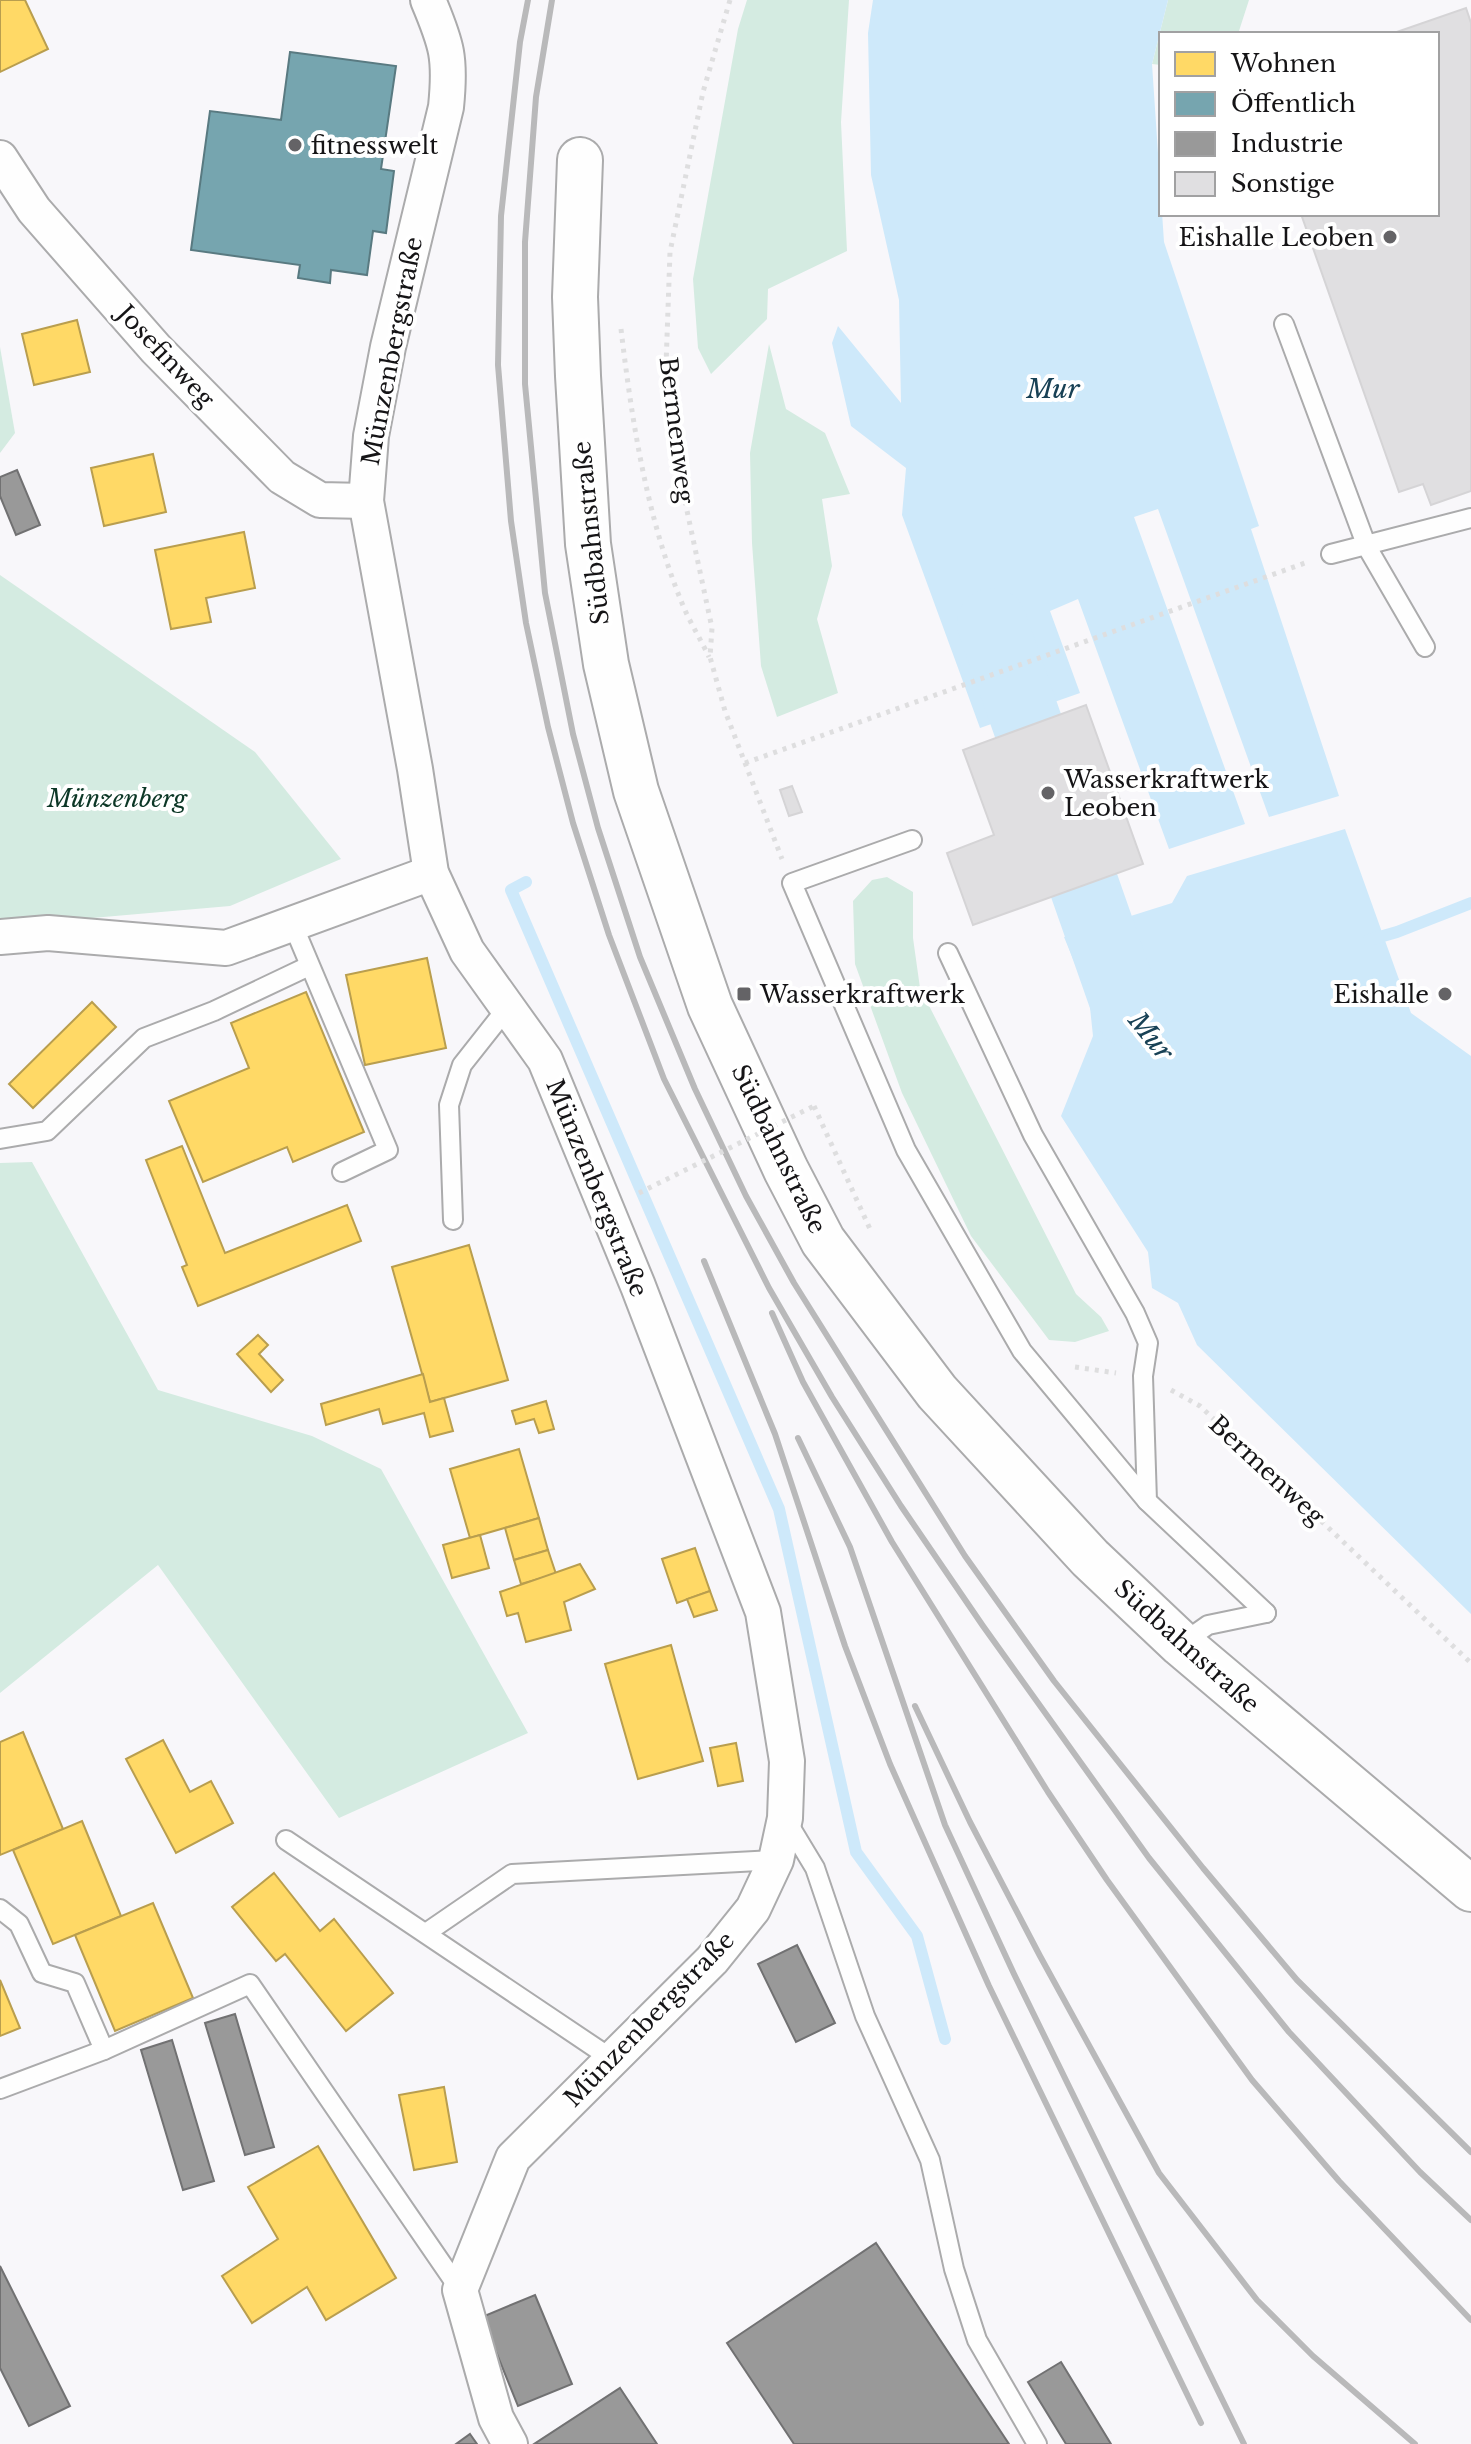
<svg xmlns="http://www.w3.org/2000/svg" width="1471" height="2444" font-family="'Libre Baskerville',serif">
<style>
.green{fill:#d4ebe1}
.water{fill:#cee9fa}
.homes{fill:#ffd966;stroke:#b99e4e;stroke-width:2}
.public{fill:#76a5af;stroke:#597a81;stroke-width:2}
.industry{fill:#999;stroke:#717172;stroke-width:2}
.lines{fill:none;stroke-linecap:round;stroke-linejoin:round}
.stream{stroke:#cee9fa;stroke-width:12}
.river{stroke:#cee9fa;stroke-width:70}
.building{fill:#e0dfe1;stroke:#d5d4d6;stroke-width:2}
.lane-casing{stroke:#ababac;stroke-width:22}
.street-casing{stroke:#ababac;stroke-width:38}
.secondary-casing{stroke:#ababac;stroke-width:48}
.path{stroke:#dededf;stroke-width:5;stroke-dasharray:4 6;stroke-linecap:butt}
.lane{stroke:#fefefe;stroke-width:18}
.street{stroke:#fefefe;stroke-width:34}
.secondary{stroke:#fefefe;stroke-width:44}
.rail{stroke:#b9b9ba;stroke-width:6}
.path-bridge{stroke:#dededf;stroke-width:5;stroke-dasharray:4 6;stroke-linecap:butt}
.poi-dot{fill:#646366;stroke:#fff;stroke-width:3}
.labels{text-anchor:middle;dominant-baseline:central;stroke-width:8;stroke-linejoin:round;paint-order:stroke}
.poi-label{font-size:24px;fill:#151416;stroke:#fff;text-anchor:start}
.street-label{font-size:24px;fill:#151416;stroke:#fff}
.park-label{font-size:24px;font-style:italic;fill:#0c3726;stroke:#fff}
.water-label{font-size:26px;font-style:italic;fill:#184155;stroke:#fff}
</style>
<rect width="100%" height="100%" fill="#f8f7fa"/>
<g class="green">
<polygon points="747,0 849,0 841,122 847,251 768,289 767,319 711,374 698,348 693,279 738,29"/>
<polygon points="1168,0 1249,0 1238,34 1161,34 1161,65 1152,64"/>
<polygon points="769,344 786,409 825,433 850,494 822,499 832,566 817,619 838,693 777,717 761,666 752,543 750,453"/>
<polygon points="0,347 15,433 0,453"/>
<polygon points="0,575 255,752 341,859 230,906 0,926"/>
<polygon points="887,877 913,892 913,938 920,988 1076,1294 1101,1317 1109,1331 1075,1342 1049,1340 971,1236 902,1093 855,964 853,901 872,880"/>
<polygon points="32,1162 158,1390 312,1436 381,1469 528,1733 339,1818 158,1565 0,1693 0,1163"/>
</g>
<g class="water">
<polygon points="873,0 1168,0 1152,64 1164,242 1259,526 1251,529 1339,796 1269,817 1158,509 1134,517 1245,824 1169,849 1078,599 1050,611 1080,693 980,728 902,515 906,468 851,426 832,343 838,326 901,403 899,300 871,175 868,33"/>
<polygon points="1345,829 1411,1013 1471,1056 1471,1614 1197,1345 1178,1303 1152,1288 1148,1252 1061,1116 1093,1036 1089,998 1064,937 1172,903 1187,876"/>
</g>
<g class="homes">
<polygon points="0,0 25,0 48,49 0,72"/>
<polygon points="77,320 90,372 34,385 22,334"/>
<polygon points="153,454 166,512 104,526 91,468"/>
<polygon points="244,532 255,588 206,598 211,622 171,629 155,550"/>
<polygon points="427,958 446,1048 365,1065 346,975"/>
<polygon points="306,992 364,1132 293,1162 287,1147 203,1182 169,1101 249,1068 231,1023"/>
<polygon points="92,1002 116,1027 33,1108 9,1084"/>
<polygon points="182,1146 225,1253 347,1205 361,1241 198,1306 182,1267 187,1265 146,1160"/>
<polygon points="469,1245 508,1380 430,1402 392,1267"/>
<polygon points="258,1335 268,1345 259,1354 283,1380 271,1392 237,1354"/>
<polygon points="423,1374 430,1402 444,1398 453,1431 430,1437 424,1413 383,1424 379,1409 326,1425 321,1404"/>
<polygon points="546,1401 554,1429 539,1433 534,1419 516,1424 512,1411"/>
<polygon points="519,1449 539,1518 470,1538 450,1469"/>
<polygon points="539,1518 548,1550 514,1560 505,1528"/>
<polygon points="480,1535 489,1568 452,1578 443,1545"/>
<polygon points="695,1548 710,1591 677,1603 662,1559"/>
<polygon points="548,1550 556,1574 521,1584 514,1560"/>
<polygon points="580,1564 595,1589 564,1602 571,1630 526,1642 518,1613 507,1616 500,1592"/>
<polygon points="710,1591 717,1610 694,1617 687,1599"/>
<polygon points="671,1645 703,1761 638,1779 605,1664"/>
<polygon points="23,1732 63,1829 0,1855 0,1742"/>
<polygon points="163,1740 190,1792 211,1781 233,1823 176,1853 126,1759"/>
<polygon points="736,1743 743,1781 718,1786 710,1748"/>
<polygon points="82,1821 121,1916 53,1944 13,1850"/>
<polygon points="274,1873 320,1931 334,1919 393,1993 346,2031 285,1954 276,1961 232,1907"/>
<polygon points="153,1903 193,1998 115,2031 75,1935"/>
<polygon points="0,1980 20,2028 0,2036"/>
<polygon points="444,2087 457,2162 414,2170 399,2095"/>
<polygon points="318,2146 396,2278 326,2320 307,2287 252,2323 222,2276 278,2239 248,2187"/>
</g>
<polygon class="public" points="290,52 396,66 381,169 394,171 386,233 373,231 367,275 331,270 330,283 298,278 300,265 191,250 210,111 281,120"/>
<g class="industry">
<polygon points="17,470 40,525 16,535 0,496 0,477"/>
<polygon points="797,1945 835,2023 796,2042 758,1964"/>
<polygon points="235,2014 274,2147 245,2155 205,2023"/>
<polygon points="172,2040 214,2181 183,2190 141,2050"/>
<polygon points="876,2243 1009,2444 794,2444 727,2343"/>
<polygon points="0,2266 70,2406 29,2426 0,2368"/>
<polygon points="535,2295 572,2384 518,2406 482,2317"/>
<polygon points="1061,2362 1111,2444 1066,2444 1028,2382"/>
<polygon points="620,2388 657,2444 534,2444"/>
<polygon points="470,2434 477,2444 456,2444"/>
</g>
<g class="lines">
<g class="stream">
<polyline points="526,882 511,890 779,1509 856,1852 917,1936 945,2039"/>
<polyline points="1369,940 1397,932 1471,903"/>
</g>
<polyline class="river" points="992,623 1127,1008 1132,1014"/>
</g>
<g class="building">
<polygon points="1466,8 1471,23 1471,491 1431,505 1423,484 1399,492 1301,214 1437,214 1437,34 1391,34"/>
<polygon points="1086,705 1143,864 973,925 947,853 994,835 963,750"/>
<polygon points="792,786 802,812 789,816 780,790"/>
</g>
<g class="lines">
<defs>
<g id="lane">
<polyline points="1284,324 1367,547 1425,647"/>
<polyline points="1331,554 1471,518"/>
<polyline points="912,840 792,883 906,1150 1022,1351 1147,1501"/>
<polyline points="293,925 388,1150 342,1172"/>
<polyline points="948,953 1033,1135 1135,1313 1148,1343 1143,1376 1147,1501 1266,1613"/>
<polyline points="0,1139 47,1131 144,1038 214,1011 309,966"/>
<polyline points="453,1220 449,1105 462,1065 507,1008"/>
<polyline points="1181,1644 1208,1625 1266,1613"/>
<polyline points="786,1820 815,1868 865,2016 930,2160 954,2269 977,2340 1037,2444"/>
<polyline points="286,1840 612,2059"/>
<polyline points="0,1909 19,1924 42,1973 75,1983 104,2050"/>
<polyline points="426,1933 512,1874 776,1860"/>
<polyline points="0,2089 104,2050 250,1984 460,2290"/>
</g>
<g id="street">
<path d="M 428,0 C 447,45 451,58 446,107 L 388,347 L 371,436 L 366,501 L 415,769 L 431,873 L 467,951 L 545,1060 L 638,1286 L 763,1612 L 787,1761 L 785,1818 L 776,1860 L 753,1909 L 712,1960 L 513,2158 L 460,2290 L 496,2418 L 510,2444"/>
<polyline points="0,158 34,210 156,349 282,477 320,500 366,501"/>
<polyline points="0,937 48,933 226,948 431,873"/>
</g>
<polyline id="secondary" points="580,160 575,297 578,376 588,544 606,664 636,791 710,1006 786,1170 823,1241 937,1392 1090,1558 1181,1644 1471,1889"/>
</defs>
<use href="#lane" class="lane-casing"/>
<use href="#street" class="street-casing"/>
<use href="#secondary" class="secondary-casing"/>
<g class="path">
<polyline points="730,0 703,92 670,252 666,366 686,506 712,628 710,657 725,711 782,859"/>
<path d="M 621,329 C 632,422 647,520 684,608 C 691,624 701,640 709,657"/>
<polyline points="745,763 1305,563"/>
<polyline points="814,1106 870,1229"/>
<polyline points="1075,1367 1116,1373"/>
<polyline points="1171,1390 1200,1406 1471,1663"/>
</g>
<use href="#lane" class="lane"/>
<use href="#street" class="street"/>
<use href="#secondary" class="secondary"/>
<g class="rail">
<polyline points="528,0 520,42 501,216 498,365 511,521 526,623 548,727 573,823 609,935 664,1079 769,1288 832,1397 901,1506 983,1626 1149,1858 1289,2032 1420,2172 1471,2220"/>
<polyline points="552,0 536,97 525,242 525,384 545,593 573,734 598,828 640,957 695,1089 746,1196 794,1283 965,1556 1054,1681 1203,1868 1297,1980 1471,2152"/>
<polyline points="704,1261 775,1434 845,1646 890,1764 989,1986 1201,2423"/>
<polyline points="772,1313 803,1382 892,1542 1048,1792 1107,1880 1252,2080 1339,2181 1471,2320"/>
<polyline points="798,1438 850,1547 945,1825 1014,1974 1244,2444"/>
<polyline points="915,1706 970,1822 1040,1956 1159,2173 1257,2300 1313,2356 1415,2444"/>
</g>
<polyline class="path-bridge" points="639,1193 814,1106"/>
</g>
<g class="poi-dot">
<circle cx="295" cy="145" r="8"/>
<circle cx="1390" cy="237" r="8"/>
<circle cx="1048" cy="793" r="8"/>
<rect x="736" y="986" width="16" height="16" rx="4"/>
<circle cx="1445" cy="994" r="8"/>
</g>
<g class="labels">
<g class="poi-label">
<text x="311" y="145">fitnesswelt</text>
<text x="1374" y="237" text-anchor="end">Eishalle Leoben</text>
<text x="1064" y="779">Wasserkraftwerk<tspan x="1064" dy="28">Leoben</tspan></text>
<text x="760" y="994">Wasserkraftwerk</text>
<text x="1429" y="994" text-anchor="end">Eishalle</text>
</g>
<g class="street-label">
<text transform="translate(392 351) rotate(-79)">Münzenbergstraße</text>
<text transform="translate(166 356) rotate(47)">Josefinweg</text>
<text transform="translate(677 430) rotate(83)">Bermenweg</text>
<text transform="translate(591 533) rotate(-96)">Südbahnstraße</text>
<text transform="translate(779 1149) rotate(64)">Südbahnstraße</text>
<text transform="translate(597 1188) rotate(68)">Münzenbergstraße</text>
<text transform="translate(1267 1470) rotate(43)">Bermenweg</text>
<text transform="translate(1187 1646) rotate(42)">Südbahnstraße</text>
<text transform="translate(649 2019) rotate(-46)">Münzenbergstraße</text>
</g>
<g class="park-label">
<text x="117" y="798">Münzenberg</text>
</g>
<g class="water-label">
<text x="1053" y="389">Mur</text>
<text transform="translate(1151 1036) rotate(51)">Mur</text>
</g>
</g>
<rect x="1159" y="32" width="280" height="184" fill="#ffffff" stroke="#a1a1a2" stroke-width="2"/>
<rect x="1175" y="52" width="40" height="24" fill="#ffd966" stroke="#a1a1a2" stroke-width="2"/>
<text x="1231" y="72" font-size="24" fill="#151416">Wohnen</text>
<rect x="1175" y="92" width="40" height="24" fill="#76a5af" stroke="#a1a1a2" stroke-width="2"/>
<text x="1231" y="112" font-size="24" fill="#151416">Öffentlich</text>
<rect x="1175" y="132" width="40" height="24" fill="#999999" stroke="#a1a1a2" stroke-width="2"/>
<text x="1231" y="152" font-size="24" fill="#151416">Industrie</text>
<rect x="1175" y="172" width="40" height="24" fill="#e0dfe1" stroke="#a1a1a2" stroke-width="2"/>
<text x="1231" y="192" font-size="24" fill="#151416">Sonstige</text>
</svg>
